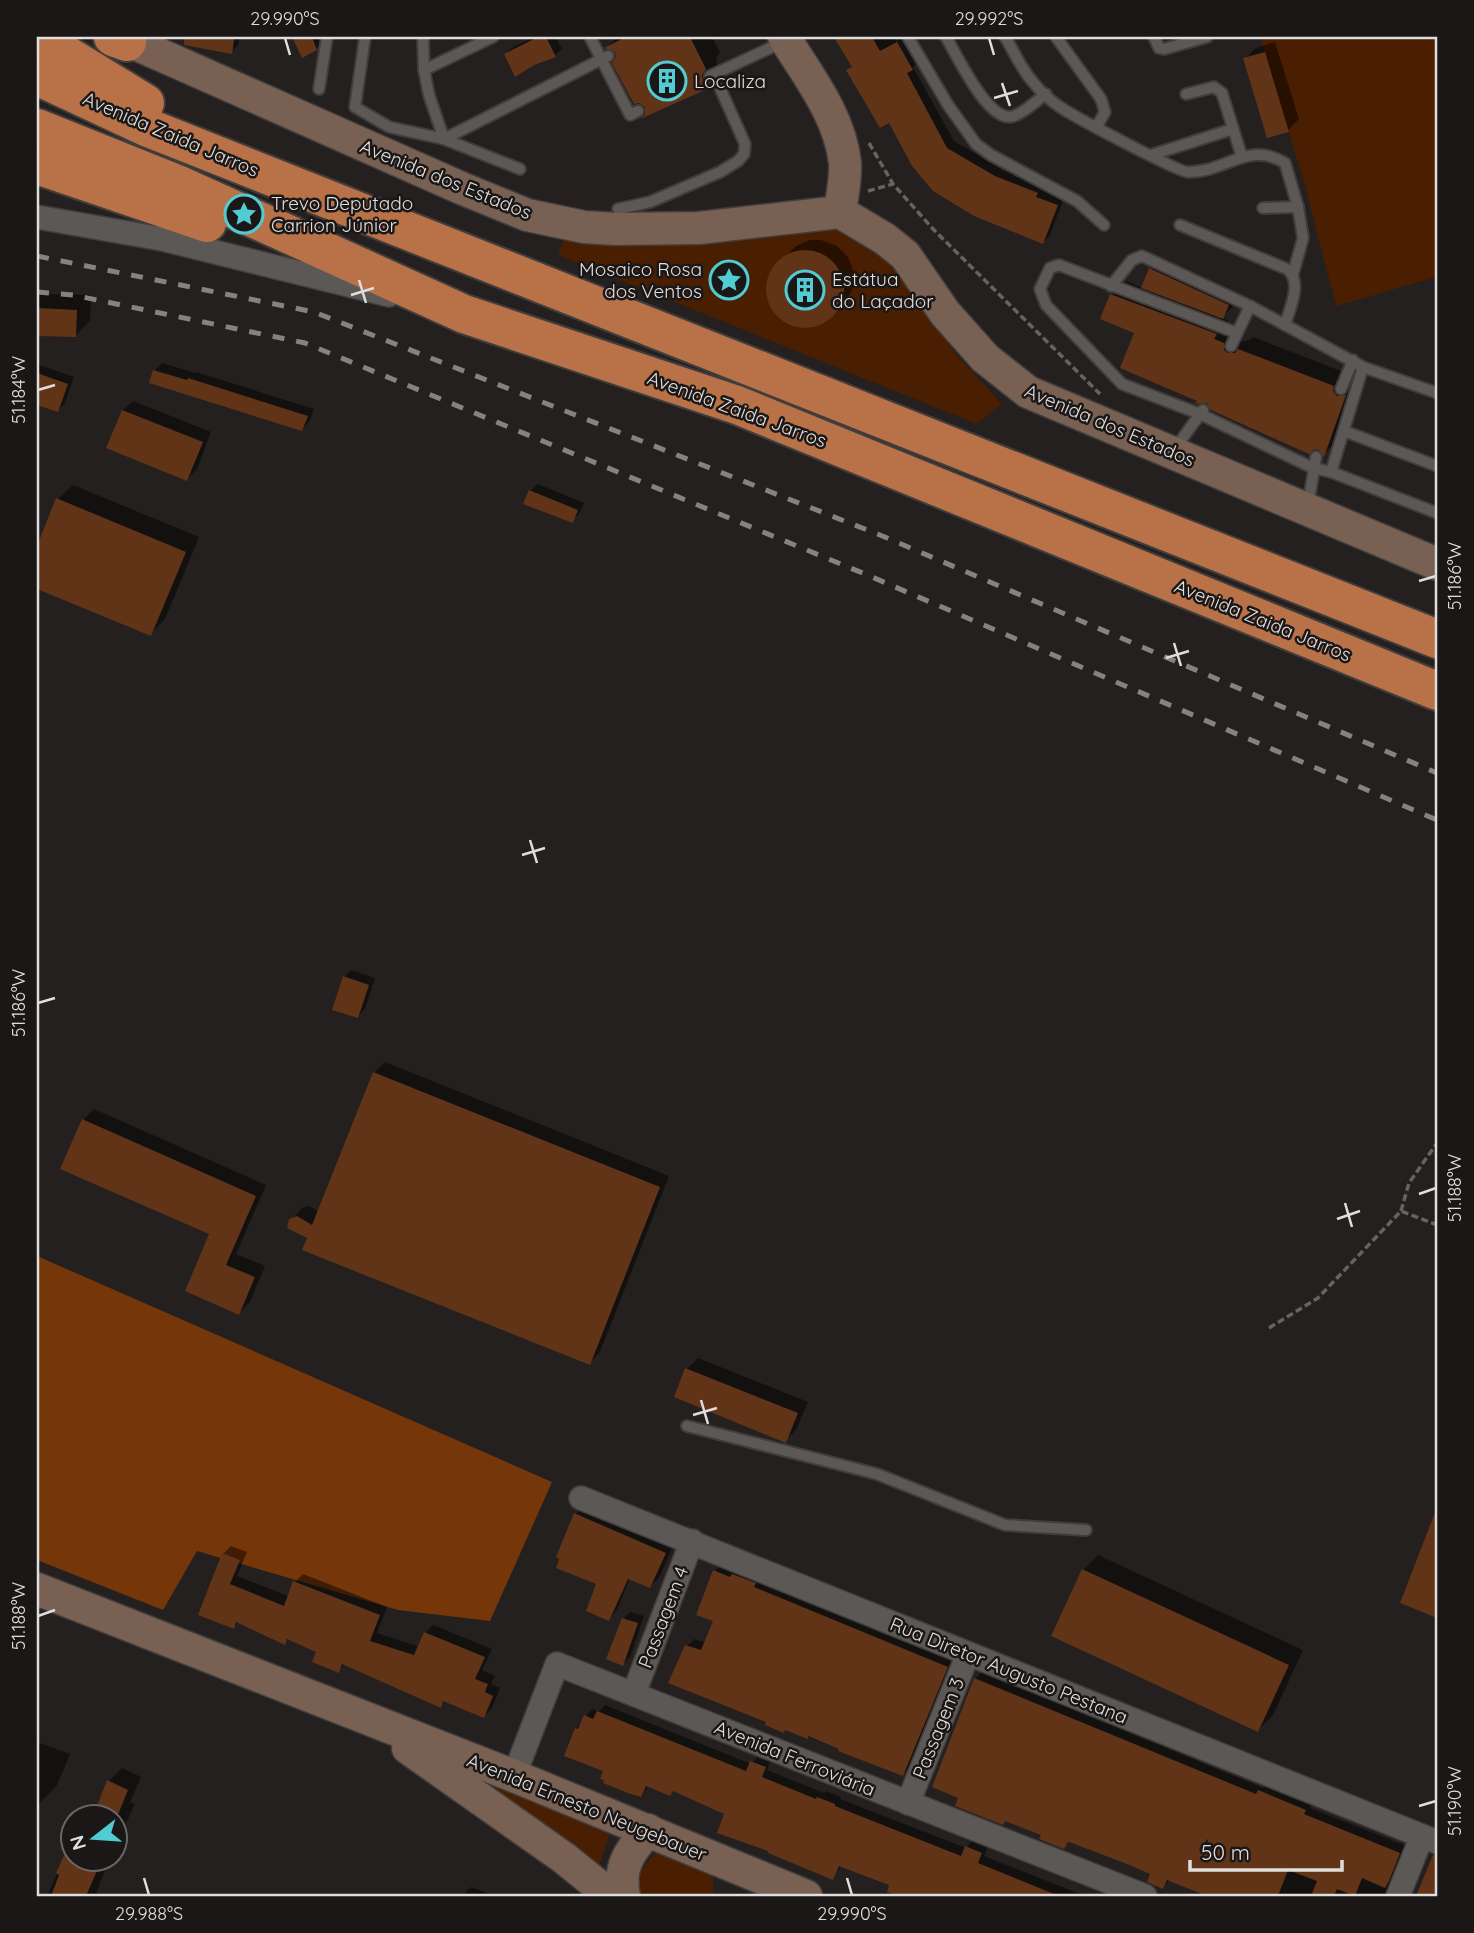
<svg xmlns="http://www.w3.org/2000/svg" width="1474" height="1933" font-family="Quicksand,sans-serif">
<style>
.green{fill:#491e01}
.forest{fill:#753709}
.shadow{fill:#0007}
.building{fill:#613418}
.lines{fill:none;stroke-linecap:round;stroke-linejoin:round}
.lane-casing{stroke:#403d3c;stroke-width:14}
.street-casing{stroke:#403d3c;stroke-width:26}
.secondary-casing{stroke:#403d3c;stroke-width:35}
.highway-casing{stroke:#403d3c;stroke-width:42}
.path{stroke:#666362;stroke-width:3.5;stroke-dasharray:7 3.5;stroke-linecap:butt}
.lane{stroke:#5c5856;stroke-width:10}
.street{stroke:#5c5856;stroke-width:23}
.secondary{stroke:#786052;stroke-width:32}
.highway{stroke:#b97247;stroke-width:38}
.rail{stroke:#858281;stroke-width:5;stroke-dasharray:12 12;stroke-linecap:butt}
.ticks{fill:none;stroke:#e0dedc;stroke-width:2.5}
.labels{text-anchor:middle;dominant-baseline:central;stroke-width:5;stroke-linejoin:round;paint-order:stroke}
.poi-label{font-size:19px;fill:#e0dedc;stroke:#1a1716;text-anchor:start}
.street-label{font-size:19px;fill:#e0dedc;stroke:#1a1716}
.neatline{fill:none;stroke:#e0dedc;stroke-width:2.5}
.ticks-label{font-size:18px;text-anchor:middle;fill:#e0dedc}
</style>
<rect width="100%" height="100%" fill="#23201f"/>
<g class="green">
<polygon points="1260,37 1437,37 1437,277 1336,306 1303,179"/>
<polygon points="851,225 911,273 953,351 1002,404 977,424 558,255 567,232"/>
<polygon points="479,1778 612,1827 599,1866"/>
<polygon points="673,1849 714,1868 713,1893 709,1896 638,1896 633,1882 652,1856"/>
</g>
<polygon class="forest" points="37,1256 552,1482 490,1621 398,1610 197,1551 163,1610 37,1560"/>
<g class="shadow">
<polygon points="190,37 240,37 238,45 231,52 189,44"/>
<polygon points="293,37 321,37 323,42 316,49 303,56"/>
<polygon points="534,37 556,37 562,49 555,55 533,64 506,54 513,47"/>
<polygon points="618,37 712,37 720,53 716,58 718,65 727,70 713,84 647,114 646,106 640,101 616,51 607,47"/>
<polygon points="835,37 895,37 896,41 904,37 918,62 913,67 954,141 1003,170 1043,186 1042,190 1064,198 1050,235 1043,242 890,120"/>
<polygon points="1275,42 1299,119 1288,130 1245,59 1256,48"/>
<polygon points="810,240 821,240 837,246 848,257 854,273 852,290 847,299 823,322 812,326 797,326 783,319 773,308 767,294 768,283 773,269 796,246"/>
<polygon points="1161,258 1239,294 1233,306 1222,318 1228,320 1226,326 1242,341 1249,340 1253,337 1346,373 1346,377 1351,384 1358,383 1336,442 1324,454 1319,448 1208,402 1137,332 1102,318 1113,295 1126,281 1143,288 1151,269"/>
<polygon points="37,294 91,295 90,321 75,336 37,334"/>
<polygon points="162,363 195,373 196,372 314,409 309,422 302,429 151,382 155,370"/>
<polygon points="37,364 74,377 65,403 58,410 37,403"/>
<polygon points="133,401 211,432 197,469 187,479 109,447 123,410"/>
<polygon points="538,484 584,503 579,514 572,521 530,491"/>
<polygon points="73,485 199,537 165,619 150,634 37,587 37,550 58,499"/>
<polygon points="351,970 375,978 365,1009 358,1016 344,977"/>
<polygon points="385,1062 669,1176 600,1352 589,1363 291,1220 302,1208 309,1206 319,1212 374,1073"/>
<polygon points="94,1109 266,1185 236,1254 265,1266 250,1302 239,1313 211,1234 83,1120"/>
<polygon points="698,1358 808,1402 796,1430 785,1441 676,1396 687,1369"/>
<polygon points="584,1505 674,1544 659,1578 650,1586 630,1578 617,1610 609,1619 576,1514"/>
<polygon points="1437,1516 1437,1616 1402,1602"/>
<polygon points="231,1546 247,1552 237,1576 288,1596 295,1582 303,1574 387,1607 377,1633 420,1647 425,1633 433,1625 492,1649 482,1670 495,1676 491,1684 500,1688 492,1708 484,1716 446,1700 440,1706 345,1664 338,1671 318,1651 289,1638 285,1643 239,1621 233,1627 223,1554"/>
<polygon points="1098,1555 1303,1650 1273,1715 1258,1730 1083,1570"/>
<polygon points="722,1564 953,1660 910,1767 903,1774 768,1721 687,1646 694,1639 706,1643 715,1620 715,1571"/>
<polygon points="630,1612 644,1616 630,1657 623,1664 623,1619"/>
<polygon points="982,1672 1263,1788 1266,1785 1312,1804 1310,1808 1406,1846 1387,1896 1212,1896 1170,1880 1163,1887 1153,1873 1070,1841 1063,1847 1043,1834 975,1679"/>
<polygon points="605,1705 751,1764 759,1755 771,1760 767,1770 824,1793 826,1791 841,1797 840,1799 966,1848 973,1840 988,1846 984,1856 1085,1896 903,1896 889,1891 892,1884 842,1865 832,1878 770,1850 727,1814 674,1790 670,1794 649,1786 641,1795 605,1770 576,1729 592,1709 599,1712"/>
<polygon points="37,1742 70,1754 57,1785 37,1806"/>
<polygon points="122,1768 141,1777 130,1802 135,1804 116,1844 116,1818 94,1818 109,1781"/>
<polygon points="74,1837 74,1860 109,1860 95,1896 47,1896"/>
<polygon points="471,1887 494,1896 462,1896"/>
</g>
<g class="building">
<polygon points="184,37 234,39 232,54 184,45"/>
<polygon points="292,37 312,37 317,50 302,58"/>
<polygon points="538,37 546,37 556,57 534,65 515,77 504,54"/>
<polygon points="626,37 690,37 706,69 702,75 703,80 714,86 640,119 645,115 645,107 639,103 634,104 612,63 616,57 615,52 604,48"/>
<polygon points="834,37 872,37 880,51 897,42 913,70 907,73 947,148 995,176 1038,193 1036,197 1058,205 1043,244 974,216 933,191 912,166 889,123 880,128 846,70 852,67"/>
<polygon points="1265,52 1289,132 1267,138 1243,58"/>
<circle cx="805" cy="289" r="39"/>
<polygon points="1149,268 1229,305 1223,319 1141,288"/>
<polygon points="1110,294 1217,334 1214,339 1224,343 1224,350 1228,353 1235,353 1238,349 1334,386 1333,391 1337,396 1346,395 1324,457 1318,449 1313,450 1309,454 1211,410 1207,403 1195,404 1197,401 1120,368 1134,333 1100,319"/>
<polygon points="37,308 77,310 76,337 37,336"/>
<polygon points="153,370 187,380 188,378 308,416 302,431 149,383"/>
<polygon points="37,373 68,384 58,412 37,405"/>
<polygon points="122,410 203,442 187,481 106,448"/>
<polygon points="529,490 578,510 573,523 523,504"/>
<polygon points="56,498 186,552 151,636 37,589 37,546"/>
<polygon points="343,976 369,985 358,1018 332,1010"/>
<polygon points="373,1072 660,1187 590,1365 302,1250 307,1238 287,1228 289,1219 297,1216 312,1225"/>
<polygon points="82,1119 256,1196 226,1265 255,1277 239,1315 185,1291 209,1234 60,1169"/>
<polygon points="685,1368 798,1413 786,1443 674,1397"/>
<polygon points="1436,1510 1437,1510 1437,1618 1400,1603"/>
<polygon points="574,1513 666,1553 650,1588 628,1579 609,1621 586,1611 596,1584 556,1568 559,1559 556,1557"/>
<polygon points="222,1553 240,1560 230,1584 284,1606 293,1581 380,1615 370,1641 414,1655 424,1632 485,1657 475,1679 488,1684 485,1692 493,1696 484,1718 443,1701 441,1708 342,1664 339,1673 312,1662 316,1652 287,1639 285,1645 236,1622 234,1629 198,1615"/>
<polygon points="1082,1569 1289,1665 1258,1732 1051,1636"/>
<polygon points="713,1570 730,1577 732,1574 756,1583 754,1587 948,1667 903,1776 838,1751 839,1749 808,1736 808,1739 785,1730 784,1733 765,1725 766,1722 668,1683 685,1645 701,1650 713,1621 696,1615"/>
<polygon points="622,1618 638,1623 623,1666 606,1659"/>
<polygon points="974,1678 1256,1794 1258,1790 1306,1810 1304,1814 1400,1853 1389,1881 1385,1888 1362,1878 1355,1896 1337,1889 1334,1896 1311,1896 1317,1881 1288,1870 1278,1896 1207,1896 1167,1880 1163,1889 1147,1882 1150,1874 1127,1864 1072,1843 1068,1842 1064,1849 1039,1839 1041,1835 1005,1821 1003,1825 955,1806 958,1798 932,1787"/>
<polygon points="597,1711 746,1771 750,1761 766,1767 762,1777 816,1799 817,1797 835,1804 835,1806 961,1856 965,1846 982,1853 978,1863 1059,1896 898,1896 887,1892 889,1885 839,1866 833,1880 768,1853 768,1851 717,1833 724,1814 673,1791 670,1796 646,1786 641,1797 628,1793 603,1783 604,1780 600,1779 603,1771 564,1756 575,1728 578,1729 584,1715 593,1719"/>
<polygon points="107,1780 128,1790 117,1817 93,1817"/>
<polygon points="74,1833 74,1866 76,1859 102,1859 86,1896 51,1896 59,1875 56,1873"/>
<polygon points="1433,1855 1437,1856 1437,1896 1416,1896"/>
</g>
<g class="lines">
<defs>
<g id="lane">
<polyline points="365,37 355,107 389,127 444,139 520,169"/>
<polyline points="423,37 424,70"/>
<polyline points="590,37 630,115 638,111"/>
<polyline points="908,37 948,105 976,144 991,155 1077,201 1104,225"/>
<path d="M 946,37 C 957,55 989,125 1014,116 C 1025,112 1036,101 1046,94"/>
<path d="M 1005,37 C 1014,51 1021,69 1033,82 C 1040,91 1051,101 1060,107 C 1073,116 1178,172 1188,172 C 1225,173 1248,140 1285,163 L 1298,207 L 1303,238 L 1293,274"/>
<polyline points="1056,37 1101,99 1105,112 1097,126"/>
<polyline points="1154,37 1159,48 1164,49 1207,37"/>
<polyline points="710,76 783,42"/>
<polyline points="319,89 327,37"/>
<polyline points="1186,94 1214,87 1222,93 1242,157"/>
<polyline points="444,139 608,56"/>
<polyline points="444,139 429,95 424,70 493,37"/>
<polyline points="1151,155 1233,129"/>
<polyline points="1263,208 1298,207"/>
<polyline points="618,209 650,202 720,172 738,161 744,154 745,144 721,90"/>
<path d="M 1180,225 L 1287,269 C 1303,281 1290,308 1285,325"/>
<polyline points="1111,286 1132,260 1142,256 1250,306 1363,367 1437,393"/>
<polyline points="1237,333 1059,265 1050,268 1040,289 1046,305 1122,384 1200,414 1313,468 1331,472 1437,513"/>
<polyline points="1231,346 1250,306"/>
<polyline points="1341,389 1353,360"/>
<polyline points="1344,431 1437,466"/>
<polyline points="1174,450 1203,410"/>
<polyline points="1331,472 1363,367"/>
<polyline points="1308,506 1316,457"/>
<polyline points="687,1426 877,1474 1005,1525 1086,1530"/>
</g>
<g id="street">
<polyline points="37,217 162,239 389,295"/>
<polyline points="581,1498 1437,1842"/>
<polyline points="634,1693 692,1541"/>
<polyline points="514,1776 557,1664 1145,1896"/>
<polyline points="908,1803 968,1654"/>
<polyline points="1398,1896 1422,1836"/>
</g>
<g id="secondary">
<polyline points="120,37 461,188 527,215 584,227 615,229 699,228 840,212 885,239 905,255 945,313 985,358 1028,392 1437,564"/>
<path d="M 784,37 C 808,76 840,116 845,163 C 846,179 842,196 840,212"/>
<polyline points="37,1589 514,1776 806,1896"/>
<polyline points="408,1748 564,1858 611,1896"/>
<path d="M 624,1896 C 618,1867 629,1852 648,1830"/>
</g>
<g id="highway">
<polyline points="37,37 145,103"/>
<polyline points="113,37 127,42"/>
<polyline points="37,76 146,127 1437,639"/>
<polyline points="37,128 182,186 464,314 737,405 1437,691"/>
<polyline points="37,165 207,223"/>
</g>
</defs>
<use href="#lane" class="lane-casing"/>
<use href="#street" class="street-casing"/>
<use href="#secondary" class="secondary-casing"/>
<use href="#highway" class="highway-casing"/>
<g class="path">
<polyline points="869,143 893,184 934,230 1100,394"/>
<polyline points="868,191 893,184"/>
<polyline points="1401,1211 1409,1183 1437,1143"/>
<polyline points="1269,1328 1318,1298 1401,1211 1437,1225"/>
</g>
<use href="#lane" class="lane"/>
<use href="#street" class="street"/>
<use href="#secondary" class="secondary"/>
<use href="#highway" class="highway"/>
<g class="rail">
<polyline points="37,256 314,312 880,535 1437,773"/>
<polyline points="37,292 73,295 305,343 865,574 1437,820"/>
</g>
</g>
<path class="ticks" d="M 285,38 L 290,55M 989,38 L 994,55M 1002,83 L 1010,106M 994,98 L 1018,91M 359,280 L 366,303M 351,295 L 374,288M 38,390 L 55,385M 1419,581 L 1436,576M 1174,643 L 1181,666M 1166,658 L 1189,651M 530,840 L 537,863M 522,855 L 545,848M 38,1003 L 55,998M 1419,1194 L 1436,1188M 1345,1203 L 1352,1227M 1337,1219 L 1360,1211M 701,1400 L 708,1424M 693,1415 L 717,1408M 38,1616 L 55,1610M 1419,1806 L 1436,1801M 144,1878 L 149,1895M 847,1878 L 852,1895"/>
<defs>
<symbol id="building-ring" viewBox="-11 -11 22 22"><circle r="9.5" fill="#1a1716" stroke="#51ccd3" stroke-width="1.5"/><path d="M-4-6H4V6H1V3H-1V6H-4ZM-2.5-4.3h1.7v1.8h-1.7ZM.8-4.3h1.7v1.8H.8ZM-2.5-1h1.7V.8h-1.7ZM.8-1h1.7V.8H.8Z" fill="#51ccd3"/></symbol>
<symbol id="sight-ring" viewBox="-11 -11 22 22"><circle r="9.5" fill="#1a1716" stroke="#51ccd3" stroke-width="1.5"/><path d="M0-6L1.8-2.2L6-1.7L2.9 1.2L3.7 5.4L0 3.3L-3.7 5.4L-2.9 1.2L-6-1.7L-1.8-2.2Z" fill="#51ccd3"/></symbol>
</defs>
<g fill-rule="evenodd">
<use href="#building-ring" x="645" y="59" width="44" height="44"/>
<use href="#sight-ring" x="222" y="192" width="44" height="44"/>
<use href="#sight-ring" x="707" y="258" width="44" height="44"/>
<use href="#building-ring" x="783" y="268" width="44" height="44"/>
</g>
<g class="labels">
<g class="poi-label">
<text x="694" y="81">Localiza</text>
<text x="271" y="203">Trevo Deputado<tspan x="271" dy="22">Carrion Júnior</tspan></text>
<text x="702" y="269" text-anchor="end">Mosaico Rosa<tspan x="702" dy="22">dos Ventos</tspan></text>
<text x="832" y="279">Estátua<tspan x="832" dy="22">do Laçador</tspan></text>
</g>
<g class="street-label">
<text transform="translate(171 134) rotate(23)">Avenida Zaida Jarros</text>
<text transform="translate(446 179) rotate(22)">Avenida dos Estados</text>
<text transform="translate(737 409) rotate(20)">Avenida Zaida Jarros</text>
<text transform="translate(1110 425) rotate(23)">Avenida dos Estados</text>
<text transform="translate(1263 620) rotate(22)">Avenida Zaida Jarros</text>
<text transform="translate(663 1617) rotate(-69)">Passagem 4</text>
<text transform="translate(1009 1670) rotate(22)">Rua Diretor Augusto Pestana</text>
<text transform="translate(938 1728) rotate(-68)">Passagem 3</text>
<text transform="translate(795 1758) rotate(22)">Avenida Ferroviária</text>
<text transform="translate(587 1807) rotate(22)">Avenida Ernesto Neugebauer</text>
</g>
</g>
<rect width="1474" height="1933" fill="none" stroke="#1a1716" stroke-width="77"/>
<g transform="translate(94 1838) rotate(253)"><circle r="33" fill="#1a1716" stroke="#696765" stroke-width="2"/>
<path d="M0-5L12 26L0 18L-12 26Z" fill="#51ccd3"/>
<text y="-10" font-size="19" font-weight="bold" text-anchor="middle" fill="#e0dedc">N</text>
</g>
<path d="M1190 1860v10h152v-10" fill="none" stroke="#e0dedc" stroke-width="3.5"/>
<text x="1201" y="1860" font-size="21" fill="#e0dedc" stroke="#1a1716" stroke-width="5" paint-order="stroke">50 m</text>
<rect x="38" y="38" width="1398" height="1857" class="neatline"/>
<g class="ticks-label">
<text x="285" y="25">29.990°S</text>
<text x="989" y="25">29.992°S</text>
<text transform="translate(19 390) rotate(-90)" y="6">51.184°W</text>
<text transform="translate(1455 576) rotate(-90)" y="6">51.186°W</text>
<text transform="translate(19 1003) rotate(-90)" y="6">51.186°W</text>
<text transform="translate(1455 1188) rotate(-90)" y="6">51.188°W</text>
<text transform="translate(19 1616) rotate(-90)" y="6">51.188°W</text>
<text transform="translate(1455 1801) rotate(-90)" y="6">51.190°W</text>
<text x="149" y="1920">29.988°S</text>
<text x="852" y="1920">29.990°S</text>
</g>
</svg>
